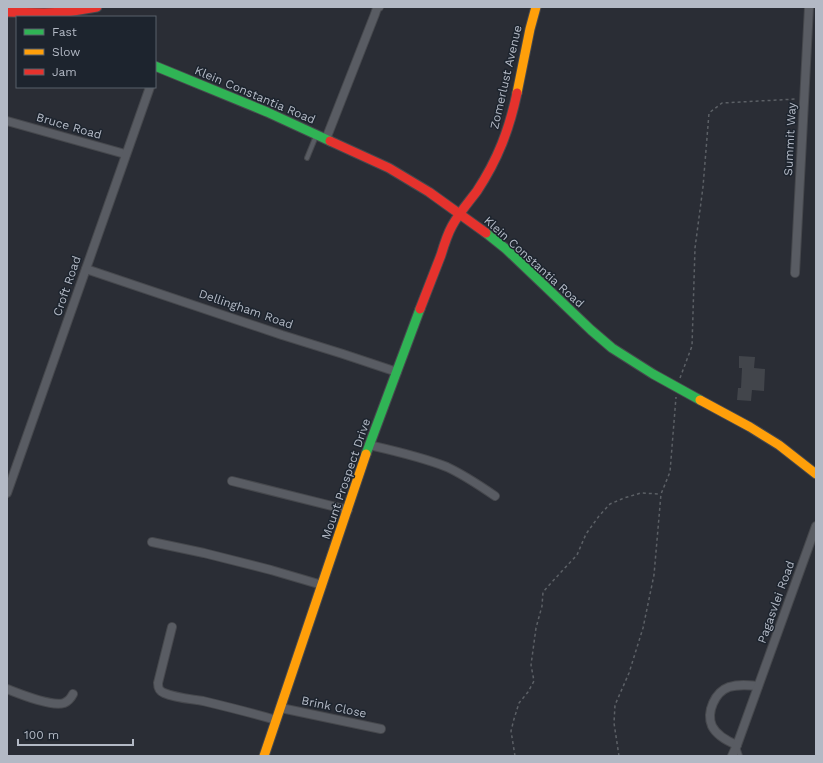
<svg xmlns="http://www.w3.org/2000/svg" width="823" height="763" font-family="'Work Sans',sans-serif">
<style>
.building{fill:#42454b}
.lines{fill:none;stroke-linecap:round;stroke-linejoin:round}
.lane-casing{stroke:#46484d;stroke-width:6}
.street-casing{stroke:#46484d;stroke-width:10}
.fast-casing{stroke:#46484d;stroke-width:11}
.slow-casing{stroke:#46484d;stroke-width:11}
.jam-casing{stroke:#46484d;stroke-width:11}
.path{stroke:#5c6066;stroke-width:1.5;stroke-dasharray:3 3;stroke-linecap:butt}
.lane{stroke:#595c63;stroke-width:4}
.street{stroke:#595c63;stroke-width:8}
.fast{stroke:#30b455;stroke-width:9}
.slow{stroke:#ff9f0a;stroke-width:9}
.jam{stroke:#e5322d;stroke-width:9}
.labels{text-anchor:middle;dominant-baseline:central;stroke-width:3;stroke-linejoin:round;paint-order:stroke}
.street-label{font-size:12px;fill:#b3b9c5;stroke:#1d242e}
</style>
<rect width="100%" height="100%" fill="#2a2d35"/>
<polygon class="building" points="739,356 755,357 754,368 765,369 764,391 752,390 751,401 737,400 738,388 741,388 742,368 739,368"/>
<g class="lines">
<defs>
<g id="lane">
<polyline points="307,158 316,136"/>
<polyline points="737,747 740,756"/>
</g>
<g id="street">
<polyline points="7,121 125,154"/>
<polyline points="326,139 375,14 377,8 379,7"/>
<polyline points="86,269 282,335 343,354 397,372"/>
<polyline points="795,273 809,7"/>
<path d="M 369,445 C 395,451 422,457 447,467 C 464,475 479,485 495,496"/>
<polyline points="232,481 348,510"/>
<polyline points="7,493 150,87"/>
<polyline points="152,542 204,553 271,570 322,585"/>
<path d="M 172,627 L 158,683 C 158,688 159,691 164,693 C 176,698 191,699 203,701 C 228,707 252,713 276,720"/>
<path d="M 7,689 C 20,694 51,707 64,703 C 69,701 71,698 73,694"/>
<polyline points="281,708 381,729"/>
<path d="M 737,745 C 727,741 717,736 712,726 C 706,712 715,692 729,687 C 739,684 748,685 758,686"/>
<polyline points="732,756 737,745 816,526"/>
</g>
<g id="fast">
<polyline points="155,66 267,112 330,141"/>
<polyline points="486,233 506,249 591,330 612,348 653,374 700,400"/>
<polyline points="366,454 420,309"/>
</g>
<g id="slow">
<polyline points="517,93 530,29 536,7"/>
<polyline points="700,400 750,427 779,445 816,474"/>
<polyline points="264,756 366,454"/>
</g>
<g id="jam">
<polyline points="7,12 44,13 67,12 97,7"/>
<polyline points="330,141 389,168 429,192 486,233"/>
<path d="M 420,309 C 427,291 434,273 441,255 C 444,245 447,235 452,226 C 459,213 468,203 477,191 C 498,159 509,130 517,93"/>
</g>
</defs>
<use href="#lane" class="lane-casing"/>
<use href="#street" class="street-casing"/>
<use href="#fast" class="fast-casing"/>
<use href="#slow" class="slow-casing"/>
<use href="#jam" class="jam-casing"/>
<g class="path">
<polyline points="680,378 692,346 695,248 703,187 709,113 722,103 796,99"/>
<polyline points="515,756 511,731 514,719 519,703 528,692 534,681 531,665 536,628 542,606 543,592 552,582 562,571 577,555 586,534 599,516 610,504 624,498 641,493 660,494"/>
<polyline points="619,756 614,723 615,705 629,673 643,628 654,575 661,494 670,472 676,397"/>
</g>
<use href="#lane" class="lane"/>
<use href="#street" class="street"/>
<use href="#fast" class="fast"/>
<use href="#slow" class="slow"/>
<use href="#jam" class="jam"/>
</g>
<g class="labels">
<g class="street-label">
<text transform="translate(506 77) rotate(-77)">Zomerlust Avenue</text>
<text transform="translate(255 95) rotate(23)">Klein Constantia Road</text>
<text transform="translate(69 126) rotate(16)">Bruce Road</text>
<text transform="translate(790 139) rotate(-87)">Summit Way</text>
<text transform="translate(534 262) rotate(42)">Klein Constantia Road</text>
<text transform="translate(67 286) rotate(-71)">Croft Road</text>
<text transform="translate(246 309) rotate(19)">Dellingham Road</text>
<text transform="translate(346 479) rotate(-71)">Mount Prospect Drive</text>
<text transform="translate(776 602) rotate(-70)">Pagasvlei Road</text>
<text transform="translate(334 707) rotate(12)">Brink Close</text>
</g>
</g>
<rect width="823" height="763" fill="none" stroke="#b3b9c5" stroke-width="16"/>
<rect x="16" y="16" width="140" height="72" fill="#1d242e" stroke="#59606a"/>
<rect x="24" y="29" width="20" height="6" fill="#30b455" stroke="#59606a"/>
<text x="52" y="36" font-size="12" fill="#b3b9c5">Fast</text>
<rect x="24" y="49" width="20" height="6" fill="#ff9f0a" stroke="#59606a"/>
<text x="52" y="56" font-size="12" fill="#b3b9c5">Slow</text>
<rect x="24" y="69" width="20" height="6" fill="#e5322d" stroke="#59606a"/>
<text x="52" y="76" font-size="12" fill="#b3b9c5">Jam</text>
<path d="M18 739v6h115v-6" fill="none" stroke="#b3b9c5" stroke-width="2"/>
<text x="24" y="739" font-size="12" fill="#b3b9c5" stroke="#1d242e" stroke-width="3" paint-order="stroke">100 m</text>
</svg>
